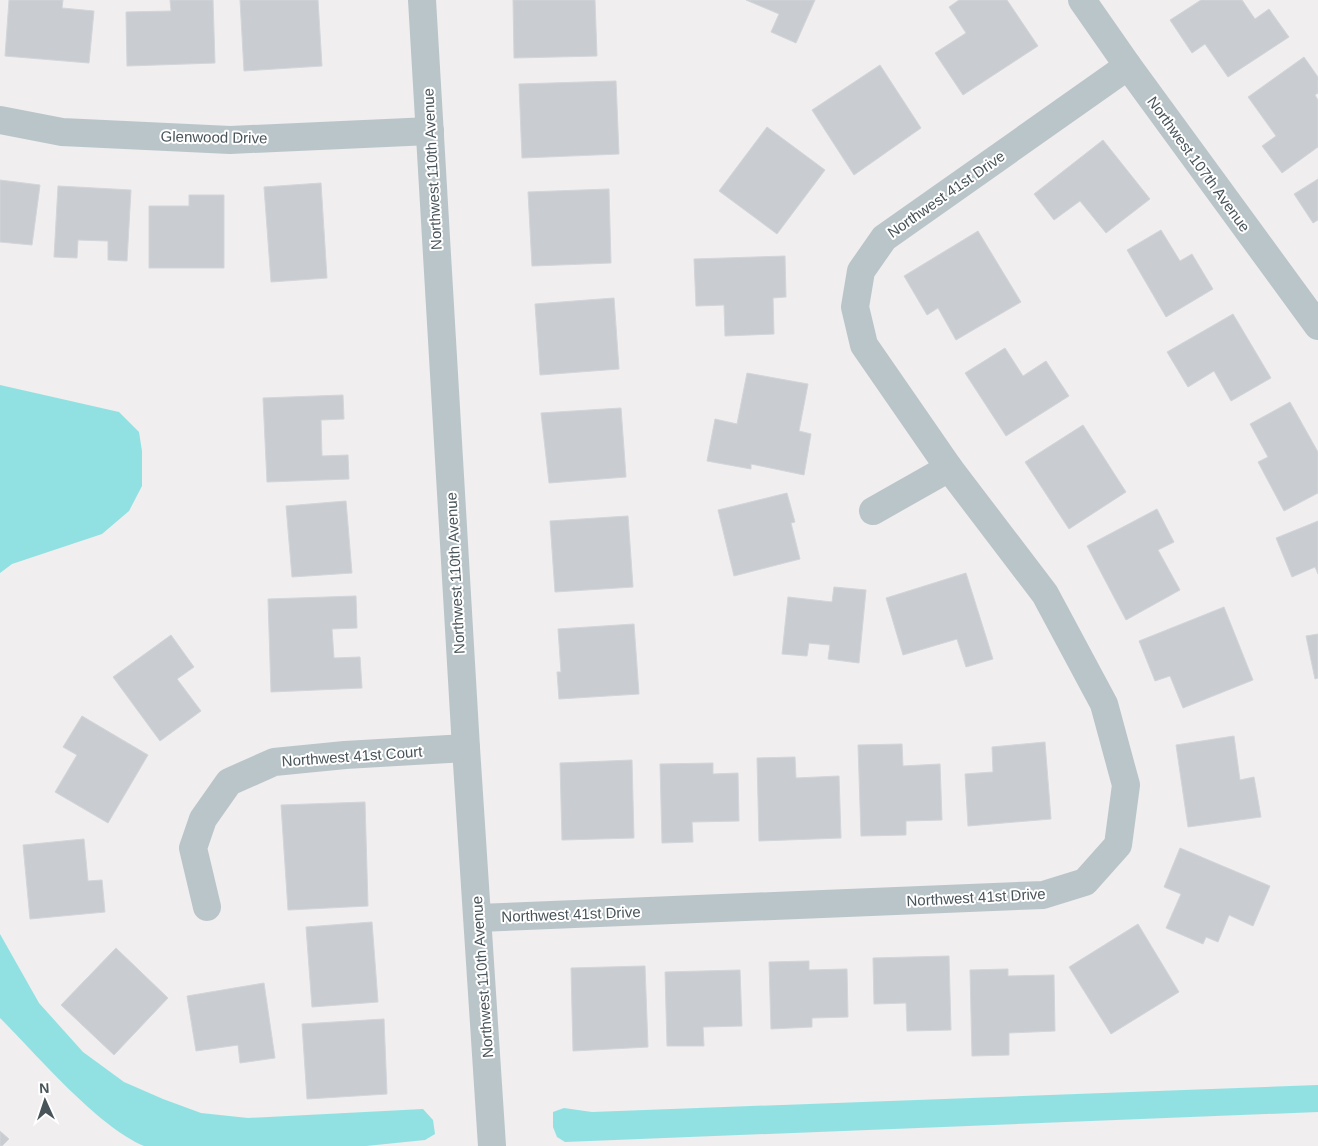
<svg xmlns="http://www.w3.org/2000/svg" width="1318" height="1146" font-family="Helvetica,sans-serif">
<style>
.water{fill:#91e1e3}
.building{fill:#c9ccd0;stroke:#d2d5d9}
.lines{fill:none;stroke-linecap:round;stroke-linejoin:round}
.minor{stroke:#bac5c9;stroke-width:28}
.labels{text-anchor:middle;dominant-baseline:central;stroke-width:4;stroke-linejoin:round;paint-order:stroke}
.street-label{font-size:15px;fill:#485459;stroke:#fff}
</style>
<rect width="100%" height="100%" fill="#f0eeee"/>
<g class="water">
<polygon points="0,385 119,412 139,432 142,451 142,486 129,511 102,534 12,564 0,573"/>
<path d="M 0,934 L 39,1003 L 83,1052 L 124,1082 L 163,1099 L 201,1113 L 248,1118 L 423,1109 L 433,1120 L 435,1134 L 425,1140 L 366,1146 L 144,1146 C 97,1126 37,1055 0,1018 Z"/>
<polygon points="1318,1085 1318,1112 565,1142 557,1137 553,1127 553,1112 564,1108 592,1112"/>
</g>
<g class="building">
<polygon points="9,0 63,0 62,8 94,11 89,63 5,56"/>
<polygon points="170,0 213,0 215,63 127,66 126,12 171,11"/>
<polygon points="240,0 318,0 322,66 244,71"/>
<polygon points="513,0 595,0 597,56 514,58"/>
<polygon points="746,0 815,0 796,43 771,32 779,14"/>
<polygon points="959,0 1007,0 1038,46 963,95 935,53 966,33 949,7"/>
<polygon points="1201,0 1242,0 1255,19 1269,9 1289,37 1228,77 1205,44 1192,53 1170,20"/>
<polygon points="1304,57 1318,77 1318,93 1315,95 1318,100 1318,147 1282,173 1262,146 1276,136 1248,97"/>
<polygon points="880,65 921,128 854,175 812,110"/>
<polygon points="616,81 619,154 522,158 519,84"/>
<polygon points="767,127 825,170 777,234 719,191"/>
<polygon points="1103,140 1150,199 1106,233 1080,201 1054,220 1034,194"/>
<polygon points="1318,179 1318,220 1313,223 1294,194"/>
<polygon points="0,180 40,185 32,245 0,242"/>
<polygon points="321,183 327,278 271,282 264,187"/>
<polygon points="58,186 131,190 127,261 108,260 108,241 78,240 77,258 54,257"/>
<polygon points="609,189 611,263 532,266 528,192"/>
<polygon points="189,195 224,195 224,268 149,268 149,206 189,206"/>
<polygon points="1161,230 1180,261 1192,254 1213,289 1166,317 1127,250"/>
<polygon points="978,231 1021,302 956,340 938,308 927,315 904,276"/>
<polygon points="785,256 786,297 773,298 774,334 725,336 724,305 696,306 694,259"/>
<polygon points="614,298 619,369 540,375 535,304"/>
<polygon points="1233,314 1271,378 1231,401 1214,371 1188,387 1167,352"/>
<polygon points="1005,348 1023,376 1046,361 1069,396 1006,436 965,373"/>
<polygon points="747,373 808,384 799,431 811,434 804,475 751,464 751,469 707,461 715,419 737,424"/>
<polygon points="343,395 344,419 321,420 322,456 348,455 349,479 267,482 263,398"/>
<polygon points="1290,402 1318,452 1318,493 1284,511 1258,462 1268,457 1250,424"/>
<polygon points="621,408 626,477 549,483 541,413"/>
<polygon points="1083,425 1126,492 1069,529 1025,462"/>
<polygon points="787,493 795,522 791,523 800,559 734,576 718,510"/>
<polygon points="346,501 352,573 292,577 286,506"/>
<polygon points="1157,509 1174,542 1158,550 1180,590 1126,620 1087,546"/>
<polygon points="628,516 633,587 555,592 550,521"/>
<polygon points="1318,521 1318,574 1315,567 1292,577 1276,538"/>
<polygon points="966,573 993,659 966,667 957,639 903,655 886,598"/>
<polygon points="834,587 866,590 859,663 828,659 830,645 809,643 807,656 782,654 788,597 832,602"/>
<polygon points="356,596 357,628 332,629 334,658 360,657 362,688 271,692 268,599"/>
<polygon points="1224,607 1253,680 1183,708 1170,676 1155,681 1139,641"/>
<polygon points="634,624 639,694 559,699 557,672 561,672 558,629"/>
<polygon points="1318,634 1318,678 1315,679 1306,636"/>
<polygon points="171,635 194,667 177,679 201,711 160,741 113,677"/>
<polygon points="82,716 148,755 108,823 55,792 77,755 63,747"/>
<polygon points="1234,736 1240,780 1254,777 1261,817 1188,827 1176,745"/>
<polygon points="1045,742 1051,819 968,826 965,774 993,772 992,747"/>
<polygon points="902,744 903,766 940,764 942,820 906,821 906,835 861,836 858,745"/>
<polygon points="795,757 796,778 839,776 841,838 759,841 757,758"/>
<polygon points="632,760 634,838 562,840 560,763"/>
<polygon points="713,763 713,774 738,773 739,821 692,822 693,842 662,843 660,764"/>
<polygon points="365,802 368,906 288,910 281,805"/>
<polygon points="84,839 88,881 102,880 105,912 30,919 23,845"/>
<polygon points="1180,848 1270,886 1253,926 1229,915 1218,942 1206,937 1203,944 1166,928 1181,894 1164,887"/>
<polygon points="372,922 378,1002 312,1007 306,927"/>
<polygon points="1138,924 1179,992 1111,1034 1069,967"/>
<polygon points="116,948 168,998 114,1055 61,1005"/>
<polygon points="949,956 951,1030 907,1031 906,1003 874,1004 873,958"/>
<polygon points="809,961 809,970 847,969 848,1017 812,1018 812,1027 771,1029 769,962"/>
<polygon points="645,966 648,1047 573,1051 571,968"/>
<polygon points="1008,969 1008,976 1054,975 1055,1031 1009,1033 1009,1055 972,1056 970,970"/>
<polygon points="740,970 742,1026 703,1027 704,1046 667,1046 665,972"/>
<polygon points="264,983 275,1058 240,1063 238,1045 196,1051 187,996"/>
<polygon points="384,1019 387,1094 307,1099 302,1024"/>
<polygon points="0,1131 9,1139 2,1146 0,1146"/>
</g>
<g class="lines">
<g class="minor">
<polyline points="422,0 466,748 492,1146"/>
<polyline points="1082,0 1128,66 1318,326"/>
<polyline points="0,120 62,132 230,140 430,131"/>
<polyline points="873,511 949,468"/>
<polyline points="207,907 193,848 203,819 229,782 274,762 345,755 466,748"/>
<polyline points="478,918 1043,895 1085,882 1118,845 1126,785 1104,704 1045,594 949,468 864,345 855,307 861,271 884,238 1128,66"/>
</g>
</g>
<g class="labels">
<g class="street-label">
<text transform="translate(214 137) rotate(1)">Glenwood Drive</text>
<text transform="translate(1199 164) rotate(54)">Northwest 107th Avenue</text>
<text transform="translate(432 169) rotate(-93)">Northwest 110th Avenue</text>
<text transform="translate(946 194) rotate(-35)">Northwest 41st Drive</text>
<text transform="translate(455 573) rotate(-93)">Northwest 110th Avenue</text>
<text transform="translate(352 756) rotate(-4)">Northwest 41st Court</text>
<text transform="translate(976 897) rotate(-3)">Northwest 41st Drive</text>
<text transform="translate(571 914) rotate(-2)">Northwest 41st Drive</text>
<text transform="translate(482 977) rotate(-94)">Northwest 110th Avenue</text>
</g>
</g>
<g transform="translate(45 1101) rotate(357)" stroke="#ffffff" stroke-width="4" paint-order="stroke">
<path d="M0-4L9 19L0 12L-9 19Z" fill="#485459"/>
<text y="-8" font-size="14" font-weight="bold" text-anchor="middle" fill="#485459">N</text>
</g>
</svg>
